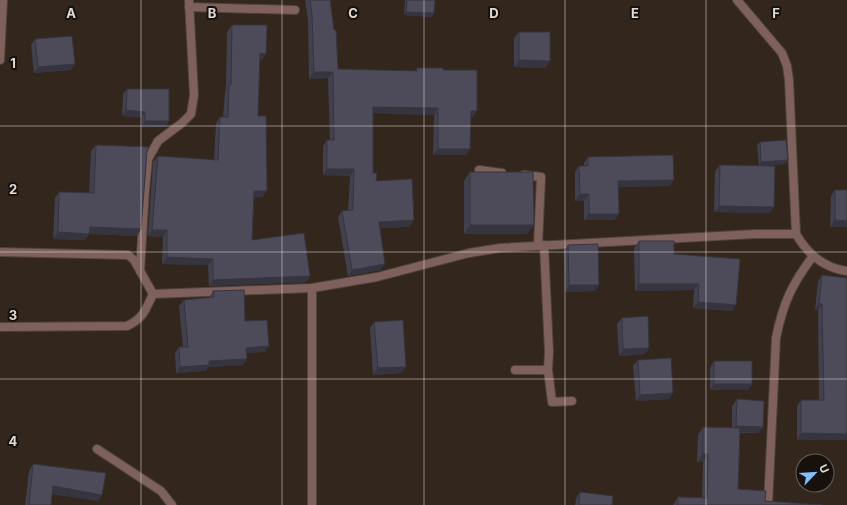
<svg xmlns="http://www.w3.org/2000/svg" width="847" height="505" font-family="Inter,sans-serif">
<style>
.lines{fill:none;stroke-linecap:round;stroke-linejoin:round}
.street-casing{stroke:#4f433a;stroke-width:10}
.street{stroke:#7e615d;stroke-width:8}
.wall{fill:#42404d}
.shaded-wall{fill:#36343f}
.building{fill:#4d4b5a;stroke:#36343f}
.grid{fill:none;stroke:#e1d9d3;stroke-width:1;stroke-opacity:0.55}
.grid-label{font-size:13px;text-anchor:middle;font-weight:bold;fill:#e1d9d3;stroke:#16110d;stroke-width:4;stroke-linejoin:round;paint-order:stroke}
</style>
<rect width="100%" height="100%" fill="#33261d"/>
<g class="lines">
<defs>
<g id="street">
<path d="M 737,0 L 782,53 L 787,66 L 789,80 L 796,234 C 807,253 824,268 847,271"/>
<polyline points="189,7 295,10"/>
<polyline points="0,60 3,0"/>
<polyline points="479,170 502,173"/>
<polyline points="524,175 541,177 538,245"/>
<polyline points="544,245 549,352 548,370 552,402 572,401"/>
<polyline points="0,252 128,255 134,260 153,294 312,288 377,277 469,253 500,248 755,234 796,234"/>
<polyline points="140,271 145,190 148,159 158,141 182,123 191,114 194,95 189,0"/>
<polyline points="312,288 312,505"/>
<path d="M 0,327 L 127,326 C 143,319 146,309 153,294"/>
<polyline points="515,370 548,370"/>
<polyline points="97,449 161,491 172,505"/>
<path d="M 768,505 L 776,338 C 783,303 792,284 813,256"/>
</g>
</defs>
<use href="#street" class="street-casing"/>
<use href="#street" class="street"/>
</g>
<g class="wall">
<polygon points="305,0 330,0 338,69 415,71 417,68 443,70 473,117 471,117 466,155 433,155 434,115 373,113 373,173 376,181 409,227 380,228 380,270 348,276 338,217 342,211 348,210 350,176 323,175 323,146 327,140 330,140 328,78 309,79 308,20"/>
<polygon points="405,0 435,0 434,13 432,17 404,15"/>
<polygon points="232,25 262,60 260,60 258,116 267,191 262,197 254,197 252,240 310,276 306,282 209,286 208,265 162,264 163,237 148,236 153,162 158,156 214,160 216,123 220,117 223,117 225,92 226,89 227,32"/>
<polygon points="519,32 550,61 545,68 514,67 514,38"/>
<polygon points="35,39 75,64 70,70 34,73 31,45"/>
<polygon points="127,89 169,121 165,127 142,127 142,117 122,116 123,94"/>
<polygon points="760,142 788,160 785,164 762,166 770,213 714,212 715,171 720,165 759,166 757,145"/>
<polygon points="96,145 147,152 141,229 137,236 89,234 85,240 53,239 55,198 59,192 89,193 91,151"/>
<polygon points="588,157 674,180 669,186 618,187 619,214 614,220 584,220 584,201 575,201 575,172 579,166 584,166 584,163"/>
<polygon points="470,172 527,234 464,234 464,181"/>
<polygon points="835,190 847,227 830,227 831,196"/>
<polygon points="639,241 674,254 736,305 732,311 693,308 694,290 635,291 634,248"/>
<polygon points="568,245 599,285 595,291 565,292 564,251"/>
<polygon points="822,275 846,278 847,276 847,440 797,440 797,406 801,400 819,400 818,310 815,310 818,282"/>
<polygon points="213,291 245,321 269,346 264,352 247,353 247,359 243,365 208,367 205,371 176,373 175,353 179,347 183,347 179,306 184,300 209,298"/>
<polygon points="622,318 649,348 645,354 619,356 617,324"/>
<polygon points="374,322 401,373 373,375 370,328"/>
<polygon points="638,360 673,393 669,399 636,401 633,366"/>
<polygon points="714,361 752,384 748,390 710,390 710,368"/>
<polygon points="737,399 763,427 758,433 740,433 738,489 765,501 823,505 673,505 678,497 702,498 703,462 697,462 698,435 703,427 732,428 732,406"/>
<polygon points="33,464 102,495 98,501 52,494 51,505 25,505 29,471"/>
<polygon points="580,492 612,505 575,505 576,499"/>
</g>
<g class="shaded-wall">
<polygon points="406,12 434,13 432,17 404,15"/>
<polygon points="260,53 266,54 262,60 256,60"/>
<polygon points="519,60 550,61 545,68 514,67"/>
<polygon points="75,64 70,70 34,73 38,67"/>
<polygon points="314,72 333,72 328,78 309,79"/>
<polygon points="373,107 438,108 434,115 369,113"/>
<polygon points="126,110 145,112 142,117 122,116"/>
<polygon points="471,111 477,111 473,117 466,117"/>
<polygon points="145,121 169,121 165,127 142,127"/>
<polygon points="438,149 470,149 466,155 433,155"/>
<polygon points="788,160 785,164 759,166 761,162"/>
<polygon points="327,169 354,169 350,176 323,175"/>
<polygon points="674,180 669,186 613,187 618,181"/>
<polygon points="254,191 267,191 262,197 250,197"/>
<polygon points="580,194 589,194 584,201 575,201"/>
<polygon points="719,206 774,207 770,213 714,212"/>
<polygon points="589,214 619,214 614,220 584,220"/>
<polygon points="414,220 409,227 375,228 379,222"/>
<polygon points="835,220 847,221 847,227 830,227"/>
<polygon points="470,225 534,225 527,234 464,234"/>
<polygon points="90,227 141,229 137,236 89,234 85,240 53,239 58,232"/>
<polygon points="152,230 167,230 163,237 148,236"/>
<polygon points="167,257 213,259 208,265 162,264"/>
<polygon points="385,264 380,270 348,276 352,270"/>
<polygon points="310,276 306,282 209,286 213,280"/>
<polygon points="639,284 699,284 694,290 635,291"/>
<polygon points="569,285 599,285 595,291 565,292"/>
<polygon points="698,302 736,305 732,311 693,308"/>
<polygon points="819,303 822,304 818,310 815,310"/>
<polygon points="269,346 264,352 242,354 246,348"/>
<polygon points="649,348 645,354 619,356 623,349"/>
<polygon points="247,359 243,365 208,367 205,371 176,373 180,367 209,361"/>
<polygon points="406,367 401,373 373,375 378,368"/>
<polygon points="714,384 752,384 748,390 710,390"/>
<polygon points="673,393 669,399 636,401 640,395"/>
<polygon points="736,426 763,427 758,433 732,432"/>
<polygon points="801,433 847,434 847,440 797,440"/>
<polygon points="703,454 708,454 703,462 697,462"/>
<polygon points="53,486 102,495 98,501 48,493"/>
</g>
<g class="building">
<polygon points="310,0 330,0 334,30 336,30 338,69 417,71 417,68 443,68 443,70 477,70 477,111 471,111 470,149 438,149 438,108 373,107 373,173 377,173 376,181 412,179 414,220 379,222 385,264 352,270 342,211 353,210 354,169 327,169 327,140 334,140 333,72 314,72 312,14"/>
<polygon points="407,0 435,0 434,13 406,12"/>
<polygon points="232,25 267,25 266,54 260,53 258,116 266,116 267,191 254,191 252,240 304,233 310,276 213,280 213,259 167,257 167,230 152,230 158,156 218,160 220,117 228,117 229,85 231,85"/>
<polygon points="519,32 550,32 550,61 519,60"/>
<polygon points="72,36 75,64 38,67 35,39"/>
<polygon points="127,89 169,89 169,121 145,121 145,112 126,110"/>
<polygon points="786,140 788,160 761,162 760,142"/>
<polygon points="96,145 149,147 147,152 141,229 90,227 89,234 58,232 59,192 94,193"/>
<polygon points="673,155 674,180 618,181 619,214 589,214 589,194 580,194 579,166 588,166 588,157"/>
<polygon points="720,165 775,166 774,207 719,206"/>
<polygon points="470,172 533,172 534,225 470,225"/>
<polygon points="835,190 847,190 847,221 835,220"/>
<polygon points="639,241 674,241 674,254 740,259 736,305 698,302 699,284 639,284"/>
<polygon points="598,244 599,285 569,285 568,245"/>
<polygon points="822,275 847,278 847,434 801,433 801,400 824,400 822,304 819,303"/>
<polygon points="244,290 245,321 267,320 269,346 246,348 247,359 209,361 209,365 180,367 179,347 188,347 184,300 214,297 213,291"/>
<polygon points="648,316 649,348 623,349 622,318"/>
<polygon points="403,320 406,367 378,368 374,322"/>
<polygon points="671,358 673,393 640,395 638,360"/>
<rect x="714" y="361" width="38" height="23"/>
<polygon points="737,399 764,401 763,427 736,426"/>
<polygon points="703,427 740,428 738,489 766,491 765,501 823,505 678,505 678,497 707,498 708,454 703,454"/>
<polygon points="33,464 106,473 102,495 53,486 51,505 29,505"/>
<polygon points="580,492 613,496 612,505 579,505"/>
</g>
<path class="grid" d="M 141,0 L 141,505M 282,0 L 282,505M 424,0 L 424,505M 565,0 L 565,505M 706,0 L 706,505M 0,126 L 847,126M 0,252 L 847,252M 0,379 L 847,379"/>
<g class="grid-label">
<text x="71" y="18">A</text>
<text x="212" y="18">B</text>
<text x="353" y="18">C</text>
<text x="494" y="18">D</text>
<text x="635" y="18">E</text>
<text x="776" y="18">F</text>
<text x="13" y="68">1</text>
<text x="13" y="194">2</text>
<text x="13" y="320">3</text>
<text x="13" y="446">4</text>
</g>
<g transform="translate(815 473) rotate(65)"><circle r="19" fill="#16110d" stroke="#67615c"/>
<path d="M0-3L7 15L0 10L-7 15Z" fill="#83bcfb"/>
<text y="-6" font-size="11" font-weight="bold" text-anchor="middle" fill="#e1d9d3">U</text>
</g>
</svg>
